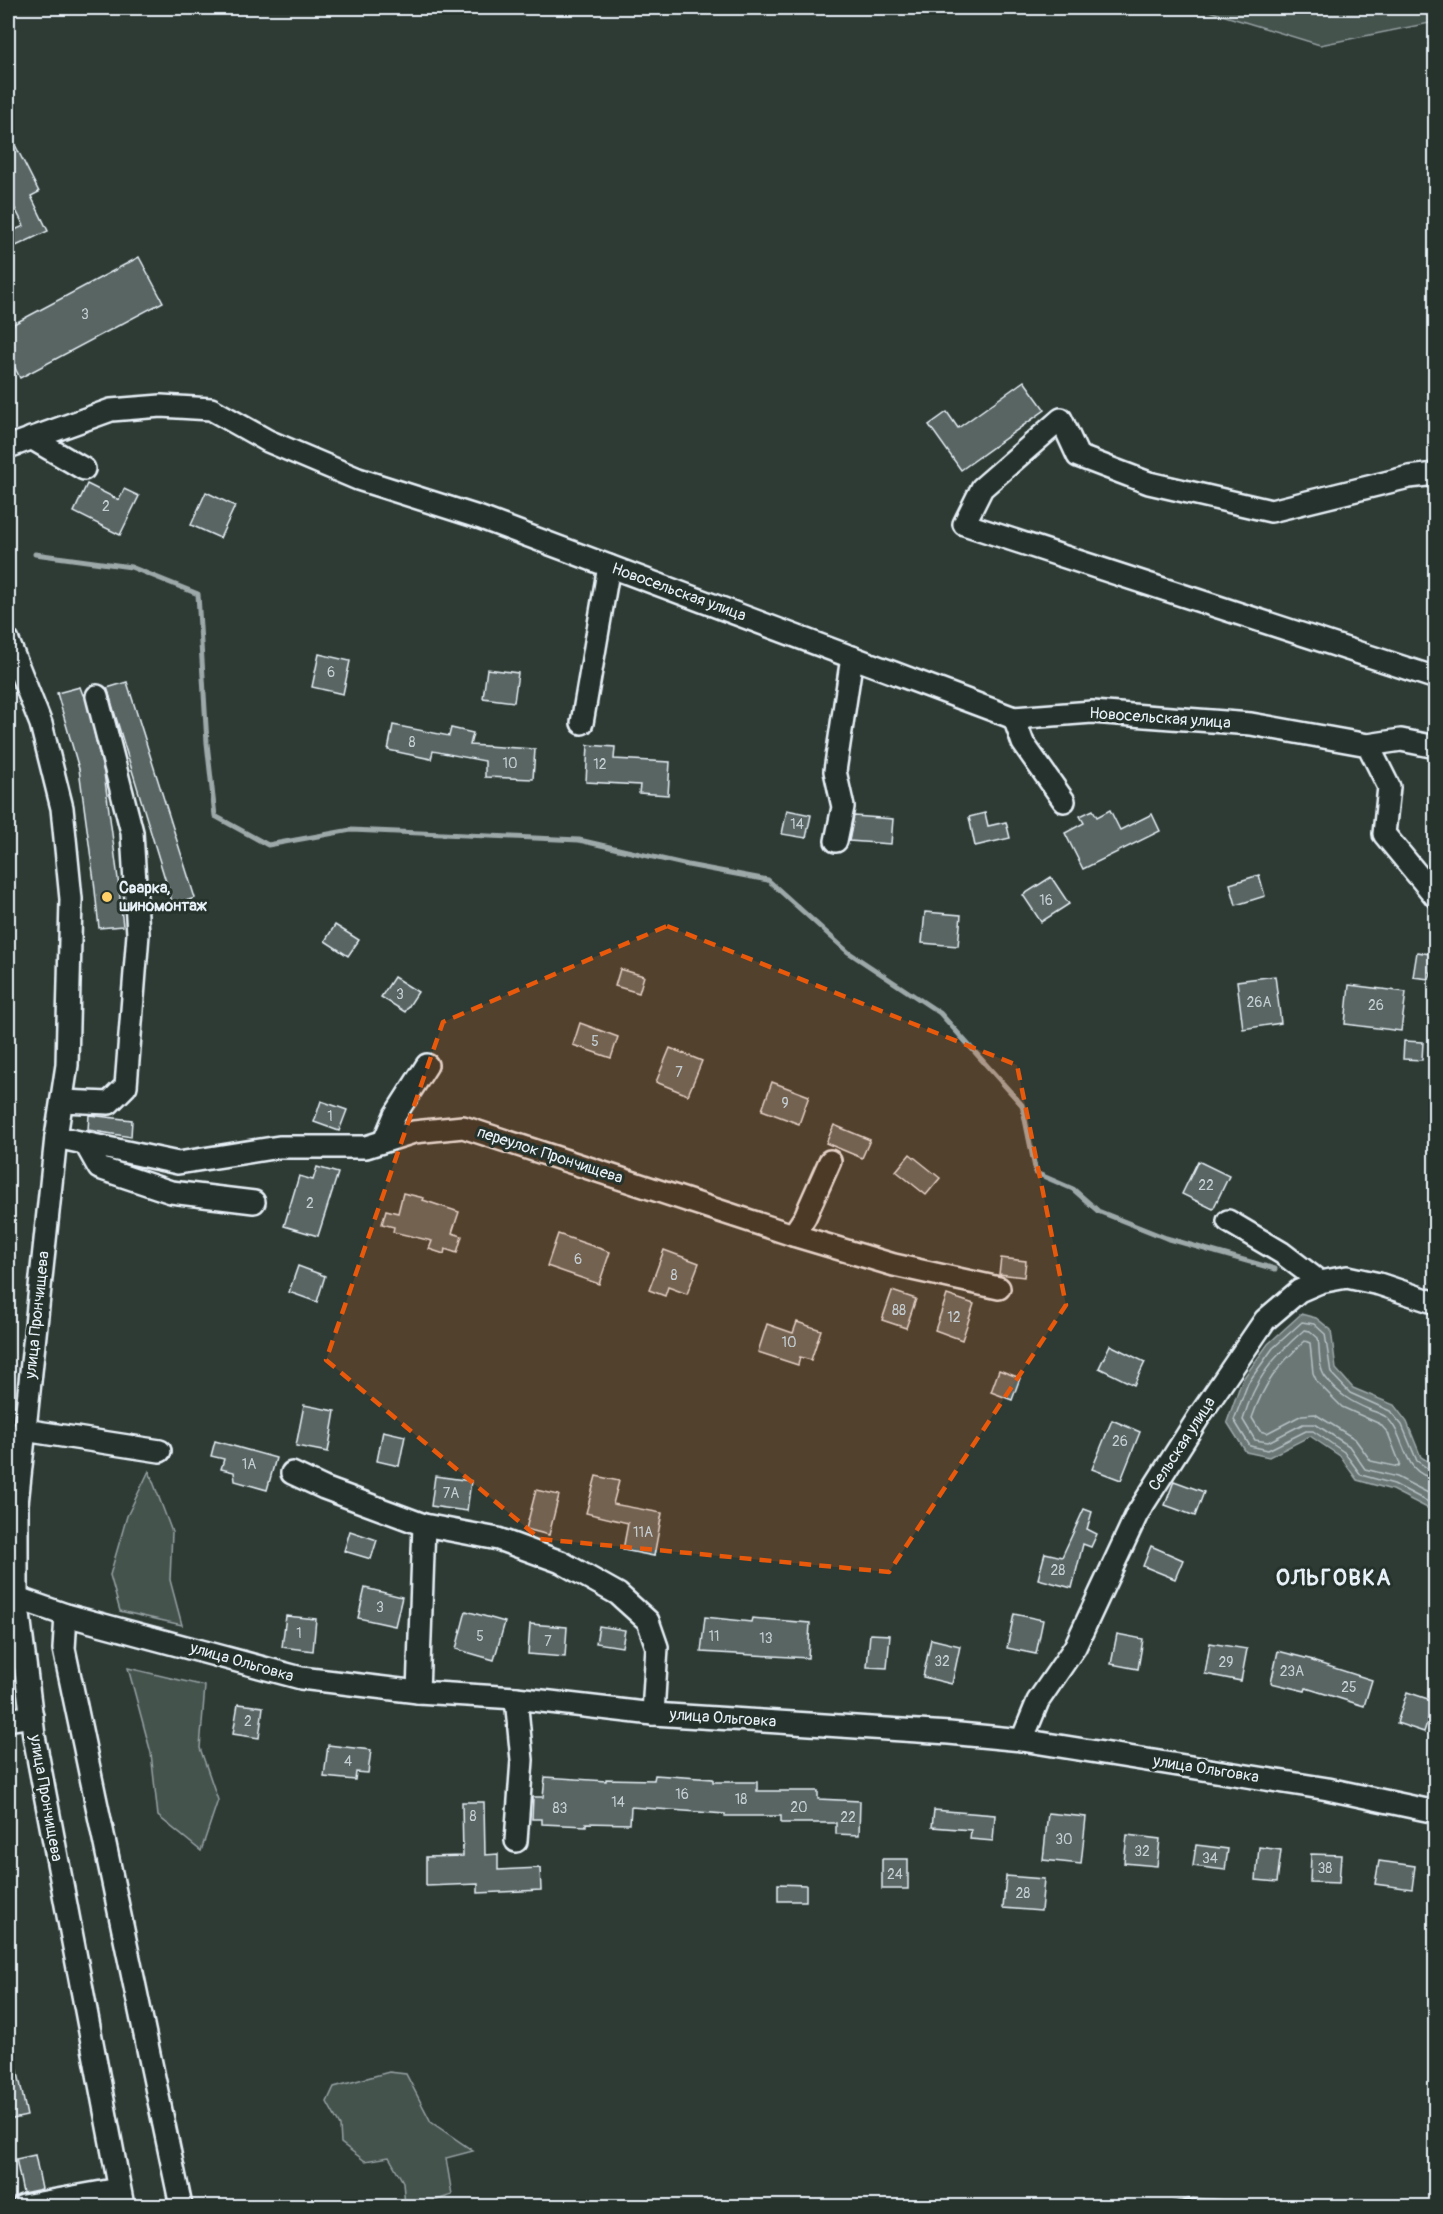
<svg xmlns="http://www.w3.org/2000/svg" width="1443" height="2214" font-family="Pangolin,sans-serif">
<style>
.green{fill:#45524e;stroke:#96a2a3;stroke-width:1.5}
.water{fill:#6b7775;stroke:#9da8a9;stroke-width:1.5}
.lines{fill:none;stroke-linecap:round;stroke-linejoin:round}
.shore{stroke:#b6c0c4;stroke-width:1.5}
.stream{stroke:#9da8a9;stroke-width:5}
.building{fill:#596563;stroke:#e8f1f8;stroke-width:1.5}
.minor-casing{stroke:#e8f1f8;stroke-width:26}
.minor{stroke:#26332d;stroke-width:21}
.rail-casing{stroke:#e8f1f8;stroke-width:7}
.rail{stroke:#26332d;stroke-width:4.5;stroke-dasharray:14;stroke-linecap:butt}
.marked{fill:#e8590c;fill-opacity:0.2;stroke:#e8590c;stroke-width:4.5;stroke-dasharray:12 8;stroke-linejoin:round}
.poi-dot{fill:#ffd166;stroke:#26332d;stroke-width:2}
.labels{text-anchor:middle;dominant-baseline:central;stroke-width:6;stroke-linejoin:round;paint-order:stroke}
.number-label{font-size:14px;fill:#c4ced3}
.street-label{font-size:16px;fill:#e8f1f8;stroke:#26332d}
.poi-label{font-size:16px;font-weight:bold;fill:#e8f1f8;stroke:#26332d;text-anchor:start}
.district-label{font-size:22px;font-weight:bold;letter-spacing:1.5px;fill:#e8f1f8;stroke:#26332d}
</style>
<rect width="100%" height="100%" fill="#2e3b35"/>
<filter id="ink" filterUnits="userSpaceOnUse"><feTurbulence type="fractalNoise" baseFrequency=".0167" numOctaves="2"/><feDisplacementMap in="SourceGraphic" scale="12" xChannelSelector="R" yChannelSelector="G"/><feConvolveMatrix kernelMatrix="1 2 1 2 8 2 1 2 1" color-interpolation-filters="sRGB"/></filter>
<g filter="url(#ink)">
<g class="green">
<polygon points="1199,8 1435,8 1435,22 1320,45"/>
<polygon points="149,1471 172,1532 170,1580 182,1625 120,1611 110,1575 127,1516"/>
<polygon points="128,1668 205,1686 200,1748 218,1800 201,1851 158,1816 151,1753"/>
<polygon points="389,2072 406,2074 431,2122 473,2151 446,2158 452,2195 419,2206 405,2206 403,2182 389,2157 365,2161 341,2143 340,2126 327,2102 334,2087"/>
</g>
<polygon class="water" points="1301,1314 1316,1318 1331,1330 1336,1369 1353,1388 1394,1405 1407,1422 1421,1457 1435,1466 1435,1512 1392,1490 1357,1480 1340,1456 1310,1436 1269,1457 1246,1452 1227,1422 1242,1380 1268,1344"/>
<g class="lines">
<g class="shore">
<path d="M 1305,1341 L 1310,1343 L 1313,1373 L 1317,1382 L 1342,1407 L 1380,1424 L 1388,1433 L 1400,1464 L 1399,1467 L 1371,1461 L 1355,1439 L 1315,1414 L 1302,1415 L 1267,1433 L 1260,1431 L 1252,1418 C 1263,1385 1279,1364 1305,1341 Z"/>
<polyline points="1436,1471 1430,1470 1417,1461 1402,1425 1390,1411 1350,1393 1331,1373 1325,1334 1314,1324 1302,1322 1273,1348 1248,1383 1234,1420 1250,1446 1268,1450 1306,1431 1313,1431 1344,1452 1361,1475 1394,1484 1436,1506"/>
<path d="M 1436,1478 C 1401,1476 1407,1435 1386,1417 C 1382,1414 1375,1412 1370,1410 C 1351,1402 1338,1394 1326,1378 C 1318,1369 1320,1349 1318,1338 L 1310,1331 L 1304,1330 C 1272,1358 1255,1379 1243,1420 L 1255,1440 L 1268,1442 L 1303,1424 L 1315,1424 L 1349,1446 L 1365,1469 L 1397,1477 L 1436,1497"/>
</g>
<polyline class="stream" points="35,554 131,567 198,594 207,743 215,816 268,845 351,830 579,840 688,865 768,880 848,952 940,1013 1022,1105 1036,1173 1073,1189 1098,1211 1166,1238 1275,1269"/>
</g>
<g class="building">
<polygon points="8,131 39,192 31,196 48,231 16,246 10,232 24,226 8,195"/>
<polygon points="139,257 163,302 20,378 8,354 8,327"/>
<polygon points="1024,381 1045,410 961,470 929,425 947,412 958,428"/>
<polygon points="87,484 119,500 124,489 139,496 120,535 74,512"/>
<polygon points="206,492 235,506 220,538 191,525"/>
<polygon points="319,654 350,661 343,694 312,687"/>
<polygon points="487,669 518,673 514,702 483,698"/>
<polygon points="127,682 195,898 173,905 107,688"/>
<polygon points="80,687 83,695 85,695 104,773 118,879 123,926 99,928 94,881 79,769 57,693"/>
<polygon points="393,725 449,736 451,728 473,733 470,745 535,749 533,779 485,777 485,761 433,751 431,759 388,750"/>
<polygon points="588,745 615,747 614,759 670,762 668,795 639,793 640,785 586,782"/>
<polygon points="787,810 811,815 806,838 782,834"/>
<polygon points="1093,810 1097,817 1110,810 1120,830 1152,814 1160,831 1083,869 1065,833 1084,823 1080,816"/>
<polygon points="985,813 988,826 1006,822 1010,838 975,846 969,817"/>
<polygon points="854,816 893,819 891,844 849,841"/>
<polygon points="1259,875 1265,896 1236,905 1230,884"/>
<polygon points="1051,877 1069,904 1041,922 1023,895"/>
<polygon points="925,912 961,915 958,946 922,943"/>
<polygon points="335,925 359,940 348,956 325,941"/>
<polygon points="1417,952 1436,955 1436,973 1431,972 1429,979 1413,977"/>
<polygon points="620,969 644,976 639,993 615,986"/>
<polygon points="1275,976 1281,1023 1243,1029 1237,981"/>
<polygon points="394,977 418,992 405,1012 381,997"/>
<polygon points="1349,985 1406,992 1401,1031 1345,1024"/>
<polygon points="580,1023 618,1037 611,1058 573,1045"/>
<polygon points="1404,1041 1423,1042 1422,1060 1403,1059"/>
<polygon points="670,1048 702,1061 688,1095 656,1082"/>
<polygon points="772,1082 809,1096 799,1124 762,1110"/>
<polygon points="321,1101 347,1110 339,1131 314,1122"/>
<polygon points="89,1115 132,1120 131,1137 88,1130"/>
<polygon points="834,1125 870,1140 862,1158 826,1143"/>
<polygon points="910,1154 940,1178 926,1195 896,1171"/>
<polygon points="1198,1161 1229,1176 1213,1209 1182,1194"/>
<polygon points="317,1167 338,1173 318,1236 284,1226 299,1176 313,1180"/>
<polygon points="403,1193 424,1198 423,1200 459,1212 452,1233 462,1236 457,1253 445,1249 444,1254 429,1249 432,1241 393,1232 394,1227 382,1224 386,1210 398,1213"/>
<polygon points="558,1234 610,1252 599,1284 547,1266"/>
<polygon points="664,1250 699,1263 687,1294 668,1287 665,1296 649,1290"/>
<polygon points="1001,1258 1026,1261 1024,1277 999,1274"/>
<polygon points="298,1266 325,1276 317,1302 289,1292"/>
<polygon points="892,1291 916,1299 906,1328 882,1320"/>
<polygon points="947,1295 974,1304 962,1340 935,1330"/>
<polygon points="797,1322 821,1330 811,1360 800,1357 798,1365 758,1352 767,1324 793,1333"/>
<polygon points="1110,1345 1145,1362 1134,1385 1099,1368"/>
<polygon points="999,1370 1020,1378 1012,1400 991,1392"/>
<polygon points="304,1405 335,1411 328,1452 296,1446"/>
<polygon points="1112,1420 1140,1432 1121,1480 1092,1469"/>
<polygon points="383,1431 405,1436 399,1466 377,1461"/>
<polygon points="215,1441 276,1458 267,1490 235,1481 234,1472 221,1469 224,1459 211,1456"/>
<polygon points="435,1476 471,1481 467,1511 431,1506"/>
<polygon points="596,1476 619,1481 613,1504 662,1513 654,1556 623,1550 628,1523 586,1513"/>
<polygon points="1174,1481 1204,1492 1195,1516 1165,1505"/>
<polygon points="536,1490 559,1495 549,1535 526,1529"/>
<polygon points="1084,1509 1092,1512 1087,1529 1097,1534 1091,1547 1083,1544 1072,1588 1038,1579 1045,1553 1062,1557"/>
<polygon points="350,1531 377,1540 371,1559 344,1551"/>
<polygon points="1151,1546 1183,1560 1175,1579 1143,1566"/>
<polygon points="365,1588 402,1597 395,1626 358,1618"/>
<polygon points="466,1611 505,1622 494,1660 456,1649"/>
<polygon points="1014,1614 1043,1620 1036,1654 1007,1648"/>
<polygon points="286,1616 316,1619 313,1651 282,1647"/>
<polygon points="705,1617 751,1622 752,1618 810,1623 808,1658 701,1652"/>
<polygon points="530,1624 567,1627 565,1657 528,1654"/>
<polygon points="599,1626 625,1630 622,1647 596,1643"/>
<polygon points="870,1634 890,1635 887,1668 867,1667"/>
<polygon points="1117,1634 1143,1639 1138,1669 1111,1664"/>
<polygon points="931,1639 960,1646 952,1684 923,1677"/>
<polygon points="1210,1643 1247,1649 1241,1681 1205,1674"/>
<polygon points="1278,1651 1313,1660 1312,1661 1372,1680 1364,1706 1306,1688 1305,1691 1271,1683"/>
<polygon points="1407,1692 1434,1701 1424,1732 1397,1723"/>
<polygon points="238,1704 263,1707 259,1738 233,1734"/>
<polygon points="328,1745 371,1750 368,1773 356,1772 355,1780 324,1777"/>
<polygon points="655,1775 713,1779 713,1782 757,1782 757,1791 818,1791 818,1799 860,1801 859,1835 836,1834 836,1823 781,1823 781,1816 725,1816 725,1814 631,1807 630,1824 586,1823 586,1826 542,1824 542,1819 532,1819 533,1797 543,1797 545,1777 606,1781 606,1779 654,1780"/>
<polygon points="462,1802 484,1802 485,1855 498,1854 498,1870 540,1868 541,1890 478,1893 478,1884 426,1886 426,1857 463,1856"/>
<polygon points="934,1810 995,1815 993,1841 970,1839 971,1830 932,1827"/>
<polygon points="1048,1813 1086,1817 1081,1864 1043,1860"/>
<polygon points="1127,1835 1160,1839 1157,1866 1124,1863"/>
<polygon points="1196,1845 1228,1849 1225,1870 1193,1866"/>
<polygon points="1259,1847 1281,1850 1277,1882 1256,1880"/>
<polygon points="1311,1854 1341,1855 1339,1883 1310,1882"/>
<rect x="882" y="1859" width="26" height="30"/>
<polygon points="1379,1861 1415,1866 1412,1889 1375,1884"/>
<polygon points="1006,1876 1044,1879 1041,1911 1003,1908"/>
<polygon points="778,1884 806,1885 806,1901 778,1901"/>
<polygon points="14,2053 27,2116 8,2120 8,2054"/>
<polygon points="35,2155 42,2189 23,2193 16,2159"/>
</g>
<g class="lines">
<defs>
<g id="minor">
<polyline points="31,438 84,469"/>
<polyline points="8,447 111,410 161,406 211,409 268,441 358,479 481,518 1014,718 1092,712 1251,724 1368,745 1389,787 1384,834 1436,897"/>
<polyline points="1436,474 1409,477 1271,511 1149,483 1078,456 1061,419 982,488 964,524 1436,678"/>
<polyline points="8,641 41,724 62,808 71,899 67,1065 56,1137 17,1504 17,1598 34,1736 123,2206"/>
<polyline points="1014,718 1023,743 1064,801"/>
<polyline points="582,723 609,566"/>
<polyline points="1368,745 1401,740 1436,747"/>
<polyline points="836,841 843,807 835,771 852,657"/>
<polyline points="62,1101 109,1103 126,1086 138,934 132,832 97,696"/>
<polyline points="56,1137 178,1163 279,1147 366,1147 414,1132 463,1127 793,1235 894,1265 999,1288"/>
<polyline points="384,1141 395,1115 427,1065"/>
<polyline points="85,1143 99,1168 171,1192 254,1202"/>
<polyline points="1228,1221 1282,1253 1320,1282"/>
<polyline points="793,1235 805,1217 830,1161"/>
<polyline points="24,1430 160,1451"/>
<polyline points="292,1473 324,1488 424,1525 498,1539 561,1562 618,1594 648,1621 657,1647 653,1714"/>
<polyline points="17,1598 66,1615 301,1678 418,1692 516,1698 653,1714 949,1733 1022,1740 1328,1789 1436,1812"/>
<polyline points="66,1615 64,1649 181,2206"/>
<polyline points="418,1692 424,1525"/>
<polyline points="8,1720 32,1716"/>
<polyline points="1022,1740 1038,1701 1075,1647 1137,1514 1200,1415 1265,1320 1299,1291 1320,1282 1347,1277 1379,1284 1436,1303"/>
<polyline points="516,1841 522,1760 516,1698"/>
<polyline points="23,2206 119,2189"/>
</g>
</defs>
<use href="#minor" class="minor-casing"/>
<use href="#minor" class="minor"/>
<defs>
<polyline id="rail" points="1169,2206 1193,2201 1296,2206"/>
</defs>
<use href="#rail" class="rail-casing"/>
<use href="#rail" class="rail"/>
</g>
</g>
<path class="marked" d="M 667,926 L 1017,1065 L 1066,1305 L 889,1572 L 540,1539 L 326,1360 L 443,1022 Z"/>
<circle class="poi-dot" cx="107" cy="897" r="6"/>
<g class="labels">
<g class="number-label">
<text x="85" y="314">3</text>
<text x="106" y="506">2</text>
<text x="331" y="672">6</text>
<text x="412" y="742">8</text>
<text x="510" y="763">10</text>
<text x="600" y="764">12</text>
<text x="797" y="824">14</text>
<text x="1046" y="900">16</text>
<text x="400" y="994">3</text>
<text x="1259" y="1002">26А</text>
<text x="1376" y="1005">26</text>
<text x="595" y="1041">5</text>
<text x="679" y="1072">7</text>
<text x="785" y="1103">9</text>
<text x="330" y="1116">1</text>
<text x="1206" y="1185">22</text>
<text x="310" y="1203">2</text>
<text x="578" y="1259">6</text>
<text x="674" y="1275">8</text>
<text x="899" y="1310">88</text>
<text x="954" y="1317">12</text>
<text x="789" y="1342">10</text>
<text x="1120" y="1441">26</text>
<text x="249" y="1464">1А</text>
<text x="451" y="1493">7А</text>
<text x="643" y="1532">11А</text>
<text x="1058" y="1570">28</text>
<text x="380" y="1607">3</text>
<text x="299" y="1633">1</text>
<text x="480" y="1636">5</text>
<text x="714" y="1636">11</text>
<text x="766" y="1638">13</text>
<text x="548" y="1641">7</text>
<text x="942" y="1661">32</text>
<text x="1226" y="1662">29</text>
<text x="1292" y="1671">23А</text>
<text x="1349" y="1687">25</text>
<text x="248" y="1721">2</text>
<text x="348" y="1761">4</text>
<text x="682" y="1794">16</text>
<text x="741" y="1799">18</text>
<text x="618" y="1802">14</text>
<text x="799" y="1807">20</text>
<text x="560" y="1808">83</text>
<text x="473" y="1816">8</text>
<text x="848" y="1817">22</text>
<text x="1064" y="1839">30</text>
<text x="1142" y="1851">32</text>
<text x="1210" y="1858">34</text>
<text x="1325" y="1868">38</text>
<text x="895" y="1874">24</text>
<text x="1023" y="1893">28</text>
</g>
<g class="street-label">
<text transform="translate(679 592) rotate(20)">Новосельская улица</text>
<text transform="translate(1160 718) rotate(4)">Новосельская улица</text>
<text transform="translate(550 1155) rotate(18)">переулок Прончищева</text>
<text transform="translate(37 1315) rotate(-84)">улица Прончищева</text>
<text transform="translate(1182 1444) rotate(-57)">Сельская улица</text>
<text transform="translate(242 1662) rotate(16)">улица Ольговка</text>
<text transform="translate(723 1718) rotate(4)">улица Ольговка</text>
<text transform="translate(1206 1769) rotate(9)">улица Ольговка</text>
<text transform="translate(46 1798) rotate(80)">улица Прончищева</text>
</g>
<g class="poi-label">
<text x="119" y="888">Сварка,<tspan x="119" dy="18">шиномонтаж</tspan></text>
</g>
<g class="district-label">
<text x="1334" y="1578">ОЛЬГОВКА</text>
</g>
</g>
<rect width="1443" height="2214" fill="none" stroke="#26332d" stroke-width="30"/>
<rect x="15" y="15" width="1413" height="2184" fill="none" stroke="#e8f1f8" stroke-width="2" filter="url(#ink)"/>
</svg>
